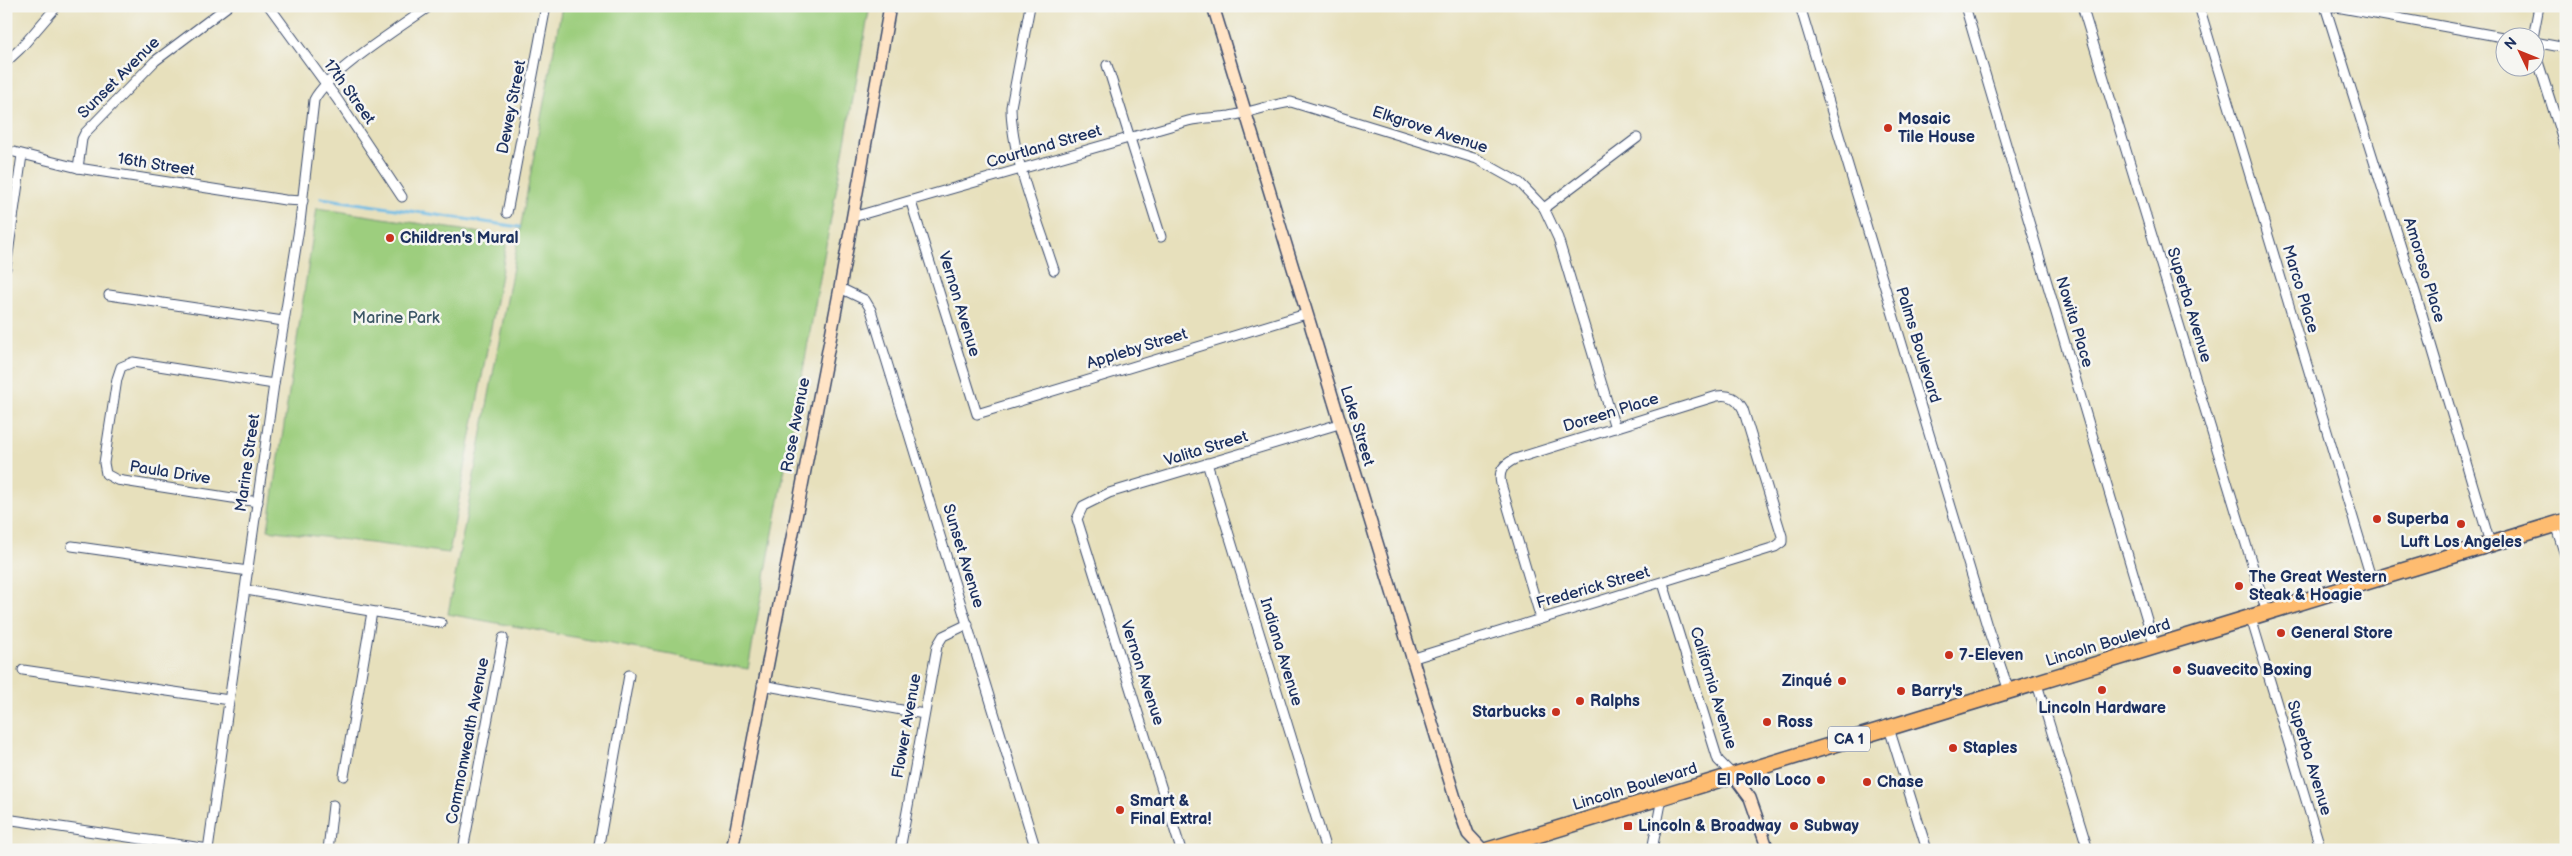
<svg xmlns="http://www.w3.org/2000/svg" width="2572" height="856" font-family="'Balsamiq Sans',sans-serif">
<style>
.green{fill:#9dce7e;stroke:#5c7e6e}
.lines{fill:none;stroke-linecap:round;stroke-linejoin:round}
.stream{stroke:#6abae5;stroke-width:3}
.street-casing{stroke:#3a4a6c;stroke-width:11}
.secondary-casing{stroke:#3a4a6c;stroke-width:14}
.highway-casing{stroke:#3a4a6c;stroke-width:18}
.street{stroke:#fff;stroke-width:9}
.secondary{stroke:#ffe4c6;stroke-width:11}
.highway{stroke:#febc70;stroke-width:15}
.poi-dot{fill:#c8321e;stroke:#f6f6f2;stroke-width:2}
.labels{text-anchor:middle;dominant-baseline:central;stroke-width:5;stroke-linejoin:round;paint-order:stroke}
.shield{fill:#f6f6f2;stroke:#5d6b8a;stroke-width:1}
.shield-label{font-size:15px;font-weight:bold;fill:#1b2f5e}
.street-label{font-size:16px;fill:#1b2f5e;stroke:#f6f6f2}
.poi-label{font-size:16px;font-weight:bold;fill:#1b2f5e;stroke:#f6f6f2;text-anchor:start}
.park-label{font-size:16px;fill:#3c5766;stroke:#f6f6f2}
</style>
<rect width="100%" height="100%" fill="#f6f6f2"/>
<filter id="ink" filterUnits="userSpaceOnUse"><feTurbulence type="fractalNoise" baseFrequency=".02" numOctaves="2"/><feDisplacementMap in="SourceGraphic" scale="10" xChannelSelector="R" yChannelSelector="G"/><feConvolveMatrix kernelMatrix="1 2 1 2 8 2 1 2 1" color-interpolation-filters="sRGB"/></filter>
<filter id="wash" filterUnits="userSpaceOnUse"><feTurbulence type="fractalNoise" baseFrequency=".0096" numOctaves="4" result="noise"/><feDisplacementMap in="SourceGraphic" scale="20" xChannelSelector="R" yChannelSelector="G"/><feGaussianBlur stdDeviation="1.12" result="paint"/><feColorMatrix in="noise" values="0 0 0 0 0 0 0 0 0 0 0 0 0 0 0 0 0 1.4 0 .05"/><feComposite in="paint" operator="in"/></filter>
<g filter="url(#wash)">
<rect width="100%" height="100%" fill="#e7e0bc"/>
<g class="green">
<polygon points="562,6 870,6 748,669 448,614"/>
<polygon points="317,208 508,237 449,553 268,530"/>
</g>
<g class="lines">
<polyline class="stream" points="321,198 519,227"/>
</g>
</g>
<g filter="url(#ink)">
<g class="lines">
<defs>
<g id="street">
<polyline points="269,6 337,99 402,197"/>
<path d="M 1030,6 L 1011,107 C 1011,156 1039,223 1054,270"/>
<polyline points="1800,6 1987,626 2009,691"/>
<polyline points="1965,6 2155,647"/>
<polyline points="2082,6 2267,613"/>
<polyline points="2199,6 2372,581"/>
<polyline points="2325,6 2422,314 2490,543"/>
<polyline points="2331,6 2508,38"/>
<polyline points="2533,38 2539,6"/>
<polyline points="2534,42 2566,48"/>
<polyline points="2534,49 2566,150"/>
<polyline points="6,62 20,49 57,6"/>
<polyline points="1107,65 1161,237"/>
<polyline points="6,150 78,168 285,200 303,201"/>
<polyline points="78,168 82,139 85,133 155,61 228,6"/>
<polyline points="911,202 977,414 1306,314"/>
<polyline points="1544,208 1637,138"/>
<polyline points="507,213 546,6"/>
<path d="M 853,217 L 1188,121 C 1202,117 1216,118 1230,116 C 1251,112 1270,105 1291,102 L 1477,159 L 1520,183 L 1544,208 L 1558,238 L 1615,428"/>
<polyline points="6,268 22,155"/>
<polyline points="840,288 865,300 871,310 1036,850"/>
<polyline points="109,295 283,321"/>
<polyline points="1207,463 1326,850"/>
<polyline points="258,502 117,480 106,474 104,463 117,379 121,367 133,362 274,384"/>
<polyline points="2555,524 2566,558"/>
<polyline points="72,546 248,571"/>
<polyline points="1663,583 1718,760 1733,775"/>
<polyline points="246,590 441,623"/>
<polyline points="2251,618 2321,850"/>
<path d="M 1411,659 L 1775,547 L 1782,542 L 1782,536 L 1743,409 C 1737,398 1730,394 1717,396 L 1515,459 C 1503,465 1498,471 1501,484 L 1541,619"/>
<polyline points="23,670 229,700"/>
<polyline points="2037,684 2088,850"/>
<polyline points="762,685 924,714"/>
<polyline points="1889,728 1927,850"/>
<polyline points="344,776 372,612"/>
<polyline points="6,819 209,849"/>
<path d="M 208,850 L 274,384 L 300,222 L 314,100 C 328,72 402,26 430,6"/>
<polyline points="328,850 333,805"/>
<polyline points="463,850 503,638"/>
<polyline points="598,850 629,675"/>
<polyline points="900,850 937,646 943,636 968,624"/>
<polyline points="1181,850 1077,519 1083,506 1109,493 1339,424"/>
<polyline points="1652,850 1662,798"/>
</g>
<g id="secondary">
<polyline points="1213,6 1455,798 1468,834 1483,850"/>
<polyline points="1733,775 1750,798 1768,850"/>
<polyline points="732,850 840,288 890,6"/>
</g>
<polyline id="highway" points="1488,850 2566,521"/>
</defs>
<use href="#street" class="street-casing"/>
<use href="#secondary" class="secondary-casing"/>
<use href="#highway" class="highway-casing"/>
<use href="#street" class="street"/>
<use href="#secondary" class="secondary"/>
<use href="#highway" class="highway"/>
</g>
</g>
<g class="poi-dot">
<circle cx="1888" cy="128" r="5"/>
<circle cx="390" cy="238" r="5"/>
<circle cx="2377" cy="519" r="5"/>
<circle cx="2461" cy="524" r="5"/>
<circle cx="2239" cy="586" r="5"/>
<circle cx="2281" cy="633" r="5"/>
<circle cx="1949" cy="655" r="5"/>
<circle cx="2177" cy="670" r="5"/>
<circle cx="1842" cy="681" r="5"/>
<circle cx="2102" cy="690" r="5"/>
<circle cx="1901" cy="691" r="5"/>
<circle cx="1580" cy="701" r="5"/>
<circle cx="1556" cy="712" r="5"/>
<circle cx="1767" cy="722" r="5"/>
<circle cx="1953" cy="748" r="5"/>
<circle cx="1821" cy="780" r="5"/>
<circle cx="1867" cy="782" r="5"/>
<circle cx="1120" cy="810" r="5"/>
<rect x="1623" y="821" width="10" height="10" rx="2.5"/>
<circle cx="1794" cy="826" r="5"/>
</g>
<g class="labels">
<rect class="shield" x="1828" y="726.5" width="42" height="25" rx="4"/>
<g class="shield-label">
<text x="1849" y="739">CA 1</text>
</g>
<g class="street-label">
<text transform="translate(119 78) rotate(-45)">Sunset Avenue</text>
<text transform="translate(349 92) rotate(54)">17th Street</text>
<text transform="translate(512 107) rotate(-79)">Dewey Street</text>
<text transform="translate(1430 130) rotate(18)">Elkgrove Avenue</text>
<text transform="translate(1044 147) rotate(-16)">Courtland Street</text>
<text transform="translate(156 165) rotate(9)">16th Street</text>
<text transform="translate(2424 270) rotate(73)">Amoroso Place</text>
<text transform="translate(2300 289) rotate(73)">Marco Place</text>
<text transform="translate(959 304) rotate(73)">Vernon Avenue</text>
<text transform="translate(2189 305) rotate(73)">Superba Avenue</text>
<text transform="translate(2074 322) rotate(73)">Nowita Place</text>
<text transform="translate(1918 345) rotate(73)">Palms Boulevard</text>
<text transform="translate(1137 349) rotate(-17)">Appleby Street</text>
<text transform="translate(1611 413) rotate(-17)">Doreen Place</text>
<text transform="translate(796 425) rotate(-79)">Rose Avenue</text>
<text transform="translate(1357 426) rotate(73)">Lake Street</text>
<text transform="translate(1206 449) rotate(-17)">Valita Street</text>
<text transform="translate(248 463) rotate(-82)">Marine Street</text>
<text transform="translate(170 473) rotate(9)">Paula Drive</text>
<text transform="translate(963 556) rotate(73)">Sunset Avenue</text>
<text transform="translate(1593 588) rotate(-16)">Frederick Street</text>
<text transform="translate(2108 643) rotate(-17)">Lincoln Boulevard</text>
<text transform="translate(1281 652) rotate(73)">Indiana Avenue</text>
<text transform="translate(1142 673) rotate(72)">Vernon Avenue</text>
<text transform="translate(1713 688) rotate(73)">California Avenue</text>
<text transform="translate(907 726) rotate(-80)">Flower Avenue</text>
<text transform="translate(468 741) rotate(-79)">Commonwealth Avenue</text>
<text transform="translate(2309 758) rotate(73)">Superba Avenue</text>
<text transform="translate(1635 787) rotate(-17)">Lincoln Boulevard</text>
</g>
<g class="poi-label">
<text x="1898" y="119">Mosaic<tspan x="1898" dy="18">Tile House</tspan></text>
<text x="400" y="238">Children's Mural</text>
<text x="2387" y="519">Superba</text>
<text x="2461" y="542" text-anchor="middle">Luft Los Angeles</text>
<text x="2249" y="577">The Great Western<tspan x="2249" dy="18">Steak &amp; Hoagie</tspan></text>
<text x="2291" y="633">General Store</text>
<text x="1959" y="655">7-Eleven</text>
<text x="2187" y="670">Suavecito Boxing</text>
<text x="1832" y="681" text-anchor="end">Zinqué</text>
<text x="1911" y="691">Barry's</text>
<text x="1590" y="701">Ralphs</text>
<text x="2102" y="708" text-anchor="middle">Lincoln Hardware</text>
<text x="1546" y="712" text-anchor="end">Starbucks</text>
<text x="1777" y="722">Ross</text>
<text x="1963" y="748">Staples</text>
<text x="1811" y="780" text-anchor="end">El Pollo Loco</text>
<text x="1877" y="782">Chase</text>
<text x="1130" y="801">Smart &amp;<tspan x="1130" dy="18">Final Extra!</tspan></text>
<text x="1638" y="826">Lincoln &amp; Broadway</text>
<text x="1804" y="826">Subway</text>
</g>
<g class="park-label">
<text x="396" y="318">Marine Park</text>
</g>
</g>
<rect width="2572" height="856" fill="none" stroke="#f6f6f2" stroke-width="25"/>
<g transform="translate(2520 52) rotate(313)"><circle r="24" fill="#f6f6f2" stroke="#9ea6b7"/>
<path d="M0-4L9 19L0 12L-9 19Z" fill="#c8321e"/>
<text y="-8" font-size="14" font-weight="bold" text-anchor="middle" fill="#1b2f5e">N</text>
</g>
</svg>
